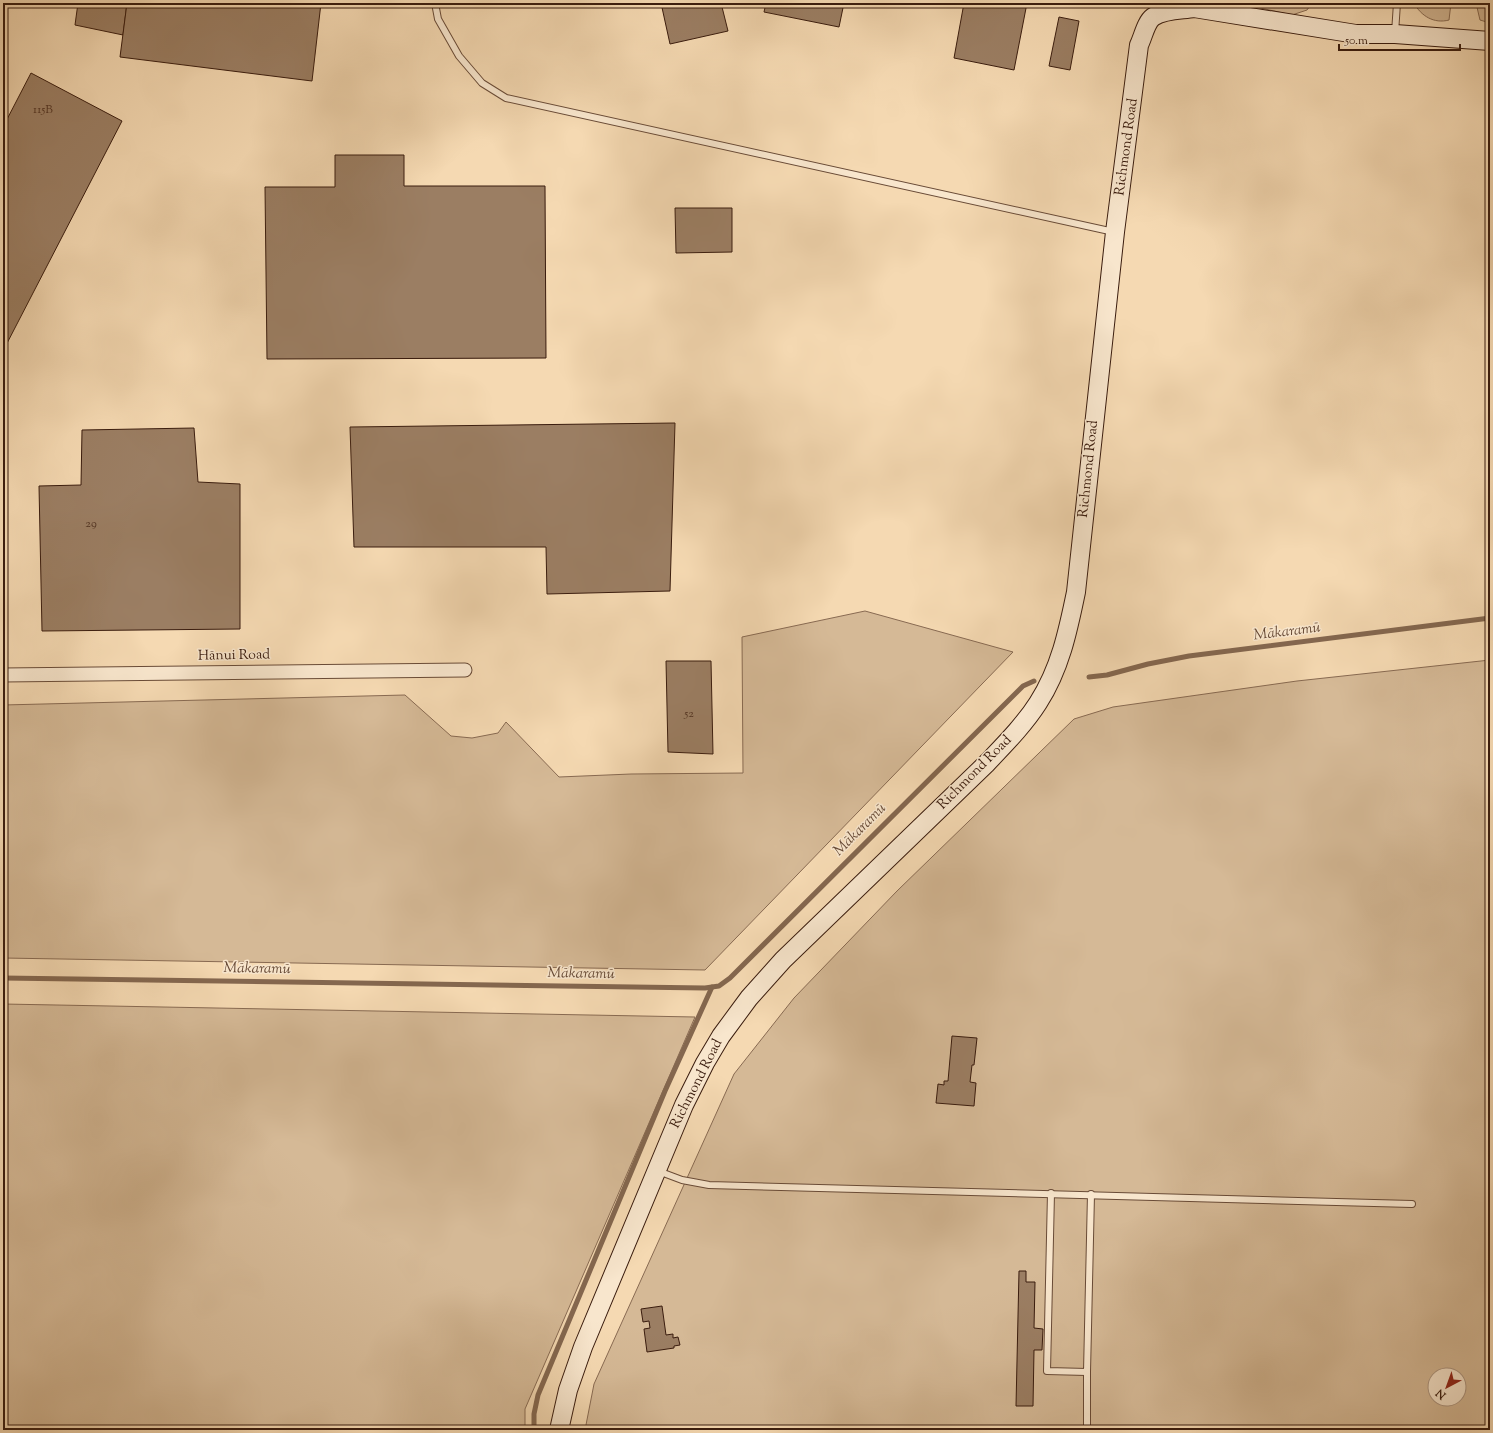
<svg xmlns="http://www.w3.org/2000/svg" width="1493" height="1433" font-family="'Sorts Mill Goudy',serif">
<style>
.green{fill:#d5b996;stroke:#886a52;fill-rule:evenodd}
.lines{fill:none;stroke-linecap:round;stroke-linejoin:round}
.stream{stroke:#84674f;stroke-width:5}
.building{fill:#9b7e63;stroke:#3a1c0e}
.lane-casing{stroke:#694b37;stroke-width:8}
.street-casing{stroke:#694b37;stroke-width:15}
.secondary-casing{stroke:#3a1c0e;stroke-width:20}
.lane{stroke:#f8e6cd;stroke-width:6}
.street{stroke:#f8e6cd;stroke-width:13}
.secondary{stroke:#f8e6cd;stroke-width:18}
.labels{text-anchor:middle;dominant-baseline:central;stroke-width:3;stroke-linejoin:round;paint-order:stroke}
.number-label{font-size:12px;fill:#523423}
.street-label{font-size:14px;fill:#3a1c0e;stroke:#f8e6cd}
.water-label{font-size:15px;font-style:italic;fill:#654834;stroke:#f8e6cd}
</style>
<rect width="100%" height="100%" fill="#f5d9b2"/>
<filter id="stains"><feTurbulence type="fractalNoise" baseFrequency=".005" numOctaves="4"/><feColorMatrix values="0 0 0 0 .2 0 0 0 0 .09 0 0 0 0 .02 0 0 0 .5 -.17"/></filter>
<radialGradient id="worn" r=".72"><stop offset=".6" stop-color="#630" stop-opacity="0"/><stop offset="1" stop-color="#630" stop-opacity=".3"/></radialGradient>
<g class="green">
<polygon points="1238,3 1312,3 1307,10 1292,15"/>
<path d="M 1414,3 L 1451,3 L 1449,20 C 1434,24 1421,16 1414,3 Z"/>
<polygon points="1476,3 1490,3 1490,23 1480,20"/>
<polygon points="865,611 1013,652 705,970 3,958 3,705 405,695 451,736 472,738 498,733 506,722 559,777 631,774 743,773 742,637"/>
<path d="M 1490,660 L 1490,1430 L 585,1430 L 594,1384 L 734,1074 L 794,998 L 897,891 L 1074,719 L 1113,707 L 1297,681 ZM 1435,1375 L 1459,1375 L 1459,1399 L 1435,1399 Z"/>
<polygon points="3,1004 695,1017 525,1409 525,1430 3,1430"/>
</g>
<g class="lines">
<g class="stream">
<polyline points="1089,677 1107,675 1148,664 1189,656 1490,618"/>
<polyline points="3,978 705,988 719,986 730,978 1023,686 1034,681"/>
<polyline points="534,1430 534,1414 538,1395 665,1091 712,987"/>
</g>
</g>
<g class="building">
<polygon points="78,3 127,3 123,35 75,25"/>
<polygon points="127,3 321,3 312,81 120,57"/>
<polygon points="661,3 721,3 728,31 670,44"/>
<polygon points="766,3 844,3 839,27 764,12"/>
<polygon points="964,3 1027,3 1014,70 954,58"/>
<polygon points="1059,17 1079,21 1070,70 1049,66"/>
<polygon points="31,73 122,121 3,351 3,127"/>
<polygon points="335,155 404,155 404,186 545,186 546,358 267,359 265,187 335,187"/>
<polygon points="675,208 732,208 732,252 676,253"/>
<polygon points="675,423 670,591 547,594 546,547 354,547 350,427"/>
<polygon points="194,428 198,482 240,484 240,629 42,631 39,486 81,485 82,430"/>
<polygon points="666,661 711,661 713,754 668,752"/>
<polygon points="952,1036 977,1038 974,1065 972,1065 970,1082 976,1083 974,1106 936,1103 938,1084 944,1085 944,1081 948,1081"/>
<polygon points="1019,1271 1026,1271 1026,1282 1035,1282 1034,1328 1043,1329 1042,1350 1034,1350 1033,1406 1016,1406"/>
<polygon points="662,1306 666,1335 673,1334 673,1338 678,1337 680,1345 674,1346 674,1348 647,1352 644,1329 650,1328 649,1321 643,1322 641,1309"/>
</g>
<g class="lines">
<defs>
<g id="lane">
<polyline points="435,3 438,19 459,56 482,83 506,98 1114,232"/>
<polyline points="1395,33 1397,3"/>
<polyline points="658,1171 682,1180 709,1185 1412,1204"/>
<polyline points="1051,1193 1047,1371 1087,1372 1091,1194"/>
<polyline points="1087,1430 1087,1372"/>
</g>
<polyline id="street" points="3,675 465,670"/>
<path id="secondary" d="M 559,1430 L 568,1390 L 583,1347 L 684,1105 L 705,1063 L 721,1036 L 749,998 L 783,960 L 986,764 C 1004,745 1024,725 1038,703 C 1060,669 1068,631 1076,592 L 1115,232 L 1139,45 C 1143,37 1146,22 1153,17 C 1164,9 1181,10 1194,8 L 1356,34 L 1395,34 L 1490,41"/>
</defs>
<use href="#lane" class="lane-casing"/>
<use href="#street" class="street-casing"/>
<use href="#secondary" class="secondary-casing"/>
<use href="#lane" class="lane"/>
<use href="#street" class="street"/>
<use href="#secondary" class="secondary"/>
</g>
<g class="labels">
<g class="number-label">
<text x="43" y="110">115B</text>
<text x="91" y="524">29</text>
<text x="689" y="714">52</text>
</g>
<g class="street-label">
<text transform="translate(1127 147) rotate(-82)">Richmond Road</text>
<text transform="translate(1089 469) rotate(-84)">Richmond Road</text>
<text transform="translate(234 656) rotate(-1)">Hānui Road</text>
<text transform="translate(975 773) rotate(-45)">Richmond Road</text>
<text transform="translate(697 1084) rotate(-63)">Richmond Road</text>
</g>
<g class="water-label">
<text transform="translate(1287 632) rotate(-7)">Mākaramū</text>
<text transform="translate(860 830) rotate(-45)">Mākaramū</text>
<text transform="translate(257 969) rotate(1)">Mākaramū</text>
<text transform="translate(581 974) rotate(1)">Mākaramū</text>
</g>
</g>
<rect width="1493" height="1433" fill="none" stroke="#f5d9b2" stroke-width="16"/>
<rect x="4" y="4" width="1485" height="1425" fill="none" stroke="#3a1c0e" stroke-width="2"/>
<rect x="8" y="8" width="1477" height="1417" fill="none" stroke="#3a1c0e"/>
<g transform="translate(1447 1387) rotate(221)"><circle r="19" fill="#f8e6cd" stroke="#ac9581"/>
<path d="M0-3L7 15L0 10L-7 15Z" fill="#8f2418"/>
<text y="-6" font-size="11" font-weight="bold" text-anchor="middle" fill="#3a1c0e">N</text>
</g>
<path d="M1339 44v6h121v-6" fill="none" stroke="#3a1c0e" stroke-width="2"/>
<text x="1345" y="44" font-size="12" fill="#3a1c0e" stroke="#f8e6cd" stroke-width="3" paint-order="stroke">50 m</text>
<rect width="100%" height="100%" filter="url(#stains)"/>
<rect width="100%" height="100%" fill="url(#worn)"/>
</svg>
